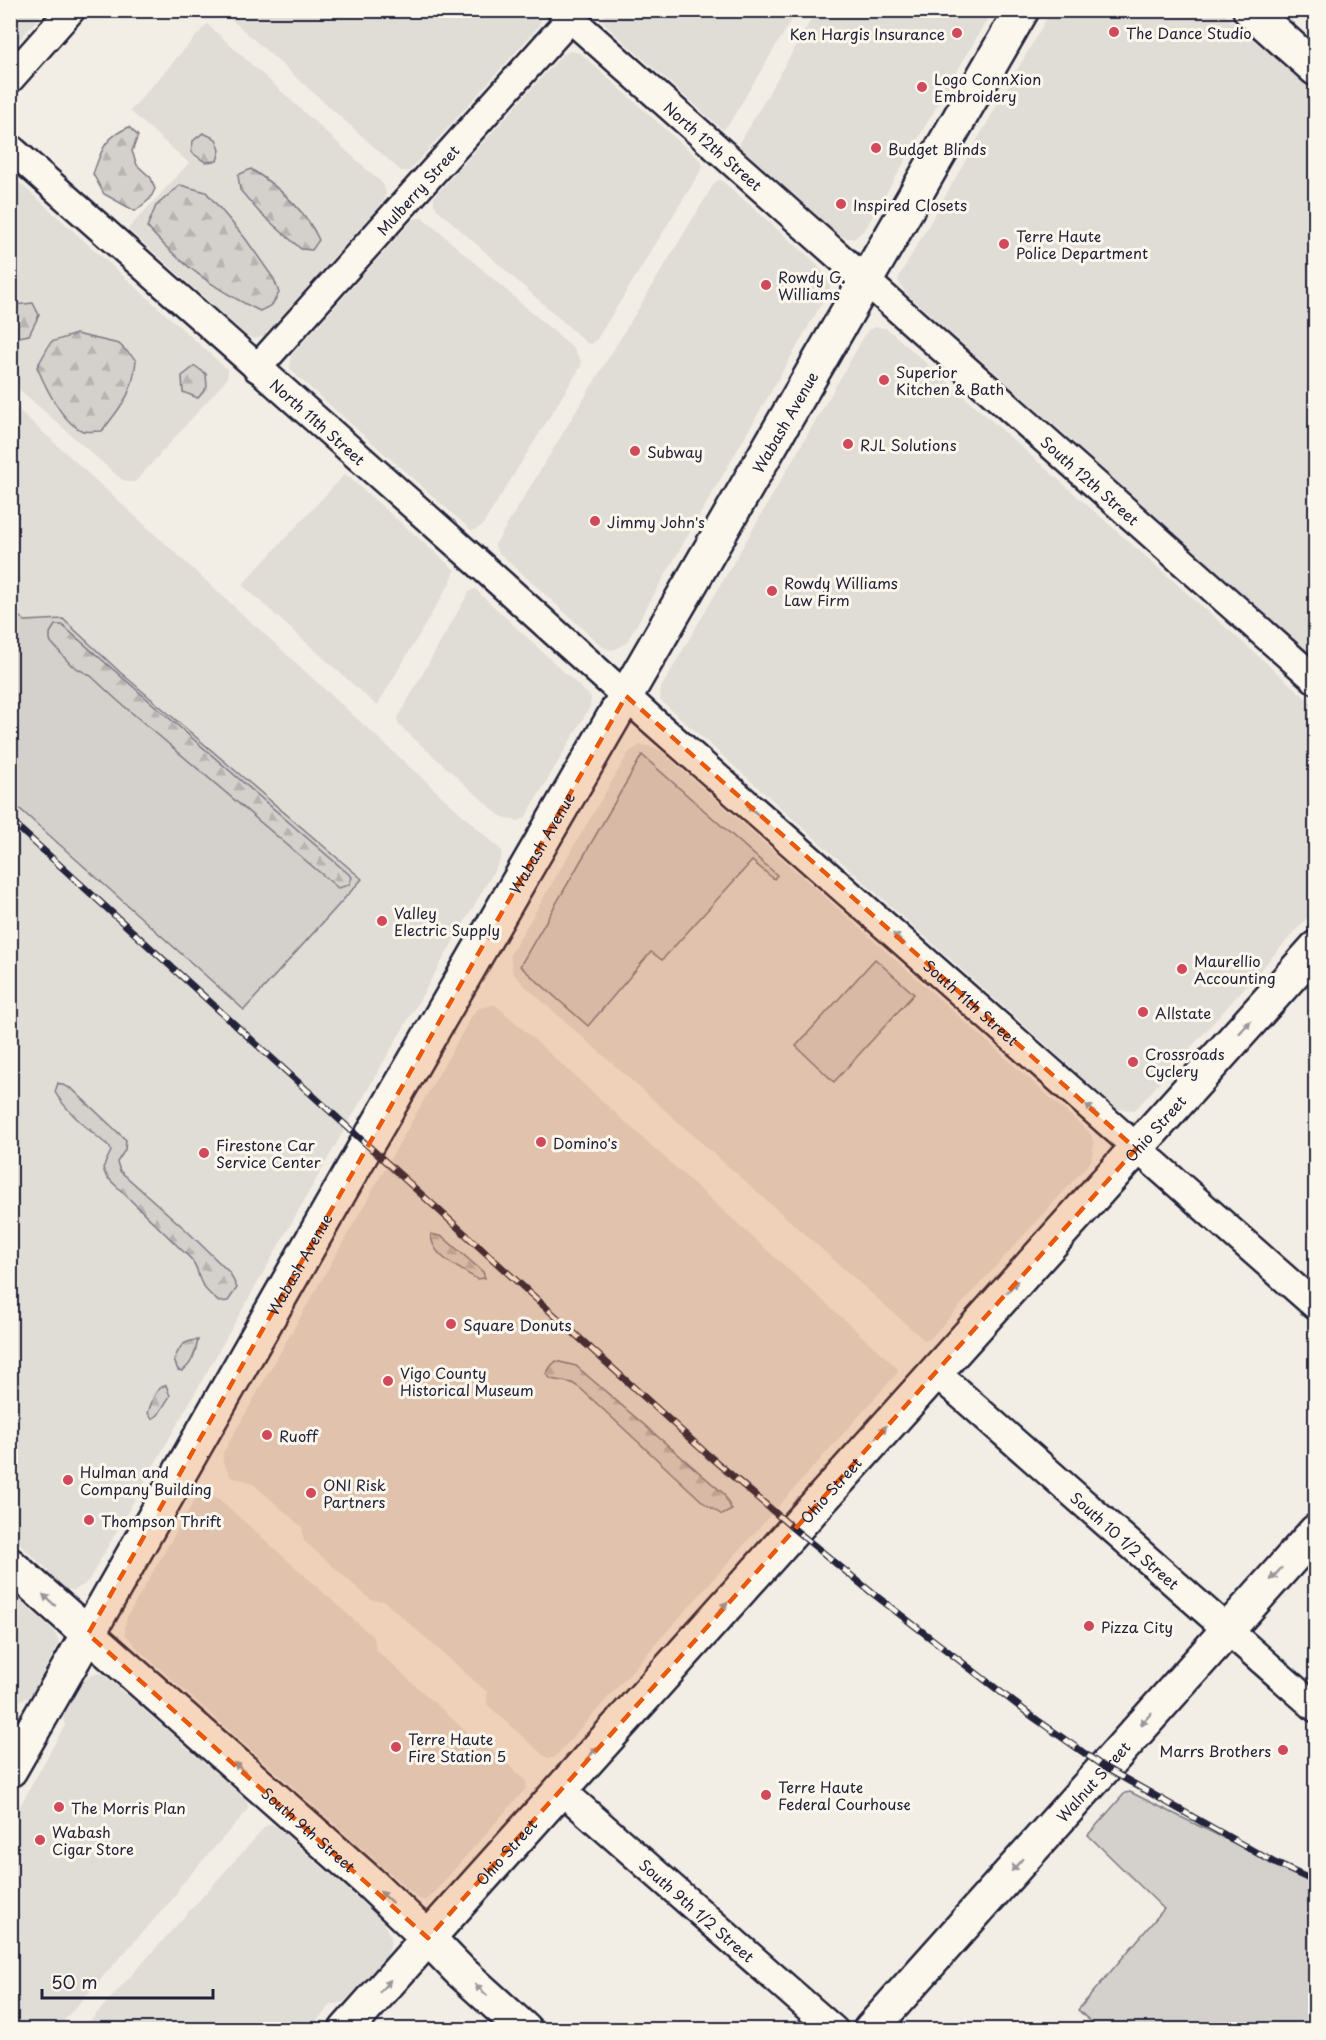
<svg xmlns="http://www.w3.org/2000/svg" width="1326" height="2040" font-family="'Playpen Sans',sans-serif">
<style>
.built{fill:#e0dcd6}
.grass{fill:#d4d1cc;stroke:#7b7a84;stroke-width:1.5}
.forest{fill:url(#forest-firs);stroke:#7b7a84;stroke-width:1.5}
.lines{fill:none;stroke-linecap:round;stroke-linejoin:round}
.minor-casing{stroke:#22223b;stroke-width:32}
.tertiary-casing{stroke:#22223b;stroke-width:38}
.secondary-casing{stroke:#22223b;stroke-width:38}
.primary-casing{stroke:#22223b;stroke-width:38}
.minor{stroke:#fbf7ec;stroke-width:27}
.tertiary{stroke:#fbf7ec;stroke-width:33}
.secondary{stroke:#fbf7ec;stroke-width:33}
.primary{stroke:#fbf7ec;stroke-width:33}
.rail-casing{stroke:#22223b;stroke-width:7}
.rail{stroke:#fbf7ec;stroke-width:4.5;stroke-dasharray:14;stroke-linecap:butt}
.oneway{fill:#99979c}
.marked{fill:#e8590c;fill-opacity:0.2;stroke:#e8590c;stroke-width:4.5;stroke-dasharray:12 8;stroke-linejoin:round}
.poi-dot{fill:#d1495b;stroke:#fbf7ec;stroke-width:2}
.labels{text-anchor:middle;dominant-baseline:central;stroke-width:6;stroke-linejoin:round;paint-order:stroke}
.poi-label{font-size:15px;fill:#22223b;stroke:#fbf7ec;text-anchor:start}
.street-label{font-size:15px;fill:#22223b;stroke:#fbf7ec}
</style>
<defs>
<pattern id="forest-firs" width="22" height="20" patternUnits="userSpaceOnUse" patternTransform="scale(1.5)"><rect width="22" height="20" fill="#d4d1cc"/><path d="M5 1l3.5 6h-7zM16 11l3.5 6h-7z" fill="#b6b3b0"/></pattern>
</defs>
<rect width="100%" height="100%" fill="#f2eee5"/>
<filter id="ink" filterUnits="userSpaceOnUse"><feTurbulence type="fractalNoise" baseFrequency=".0167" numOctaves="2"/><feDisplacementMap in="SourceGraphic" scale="12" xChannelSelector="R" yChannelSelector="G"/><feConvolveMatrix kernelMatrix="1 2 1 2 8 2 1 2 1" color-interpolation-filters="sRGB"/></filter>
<g filter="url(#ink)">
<g class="built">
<polygon points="11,10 45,11 11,49 10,11"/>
<polygon points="532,10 541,20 538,27 409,171 401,171 222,11"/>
<polygon points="607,10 797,10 797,11 730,122 723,130 613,32 602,20"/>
<polygon points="816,11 992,11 866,228 854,239 842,237 740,147 740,143"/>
<polygon points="1051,11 1221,11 1315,94 1315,658 907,294 898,281 899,277"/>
<polygon points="207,24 383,184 386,193 383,202 267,332 261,337 255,339 247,336 128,229 189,163 130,111"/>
<polygon points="571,51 580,53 701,161 703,167 597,339 591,344 587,343 437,209 434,204 434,197 562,55"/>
<polygon points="11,175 228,370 227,379 135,482 128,482 121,479 11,382"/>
<polygon points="721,180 815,262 829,281 830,289 626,643 618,648 611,650 603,647 497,551 495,545 714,184 717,181"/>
<polygon points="417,218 423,218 574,349 581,361 581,366 482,526 475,530 471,530 298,377 290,368 291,356 411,222"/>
<polygon points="876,327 885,328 891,332 1315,706 1315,909 1135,1110 1118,1109 660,700 661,688 868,330"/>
<polygon points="11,403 502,851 501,859 339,1139 90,1578 84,1585 74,1590 64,1589 49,1583 48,1570 11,1536 11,801 244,1010 121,673 63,620 25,621 11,610"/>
<polygon points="345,474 455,570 451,581 378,704 375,704 242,585"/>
<polygon points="475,589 591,697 590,707 525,818 518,821 508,819 499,815 399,725 397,719 469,592"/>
<polygon points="640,745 653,747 662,752 1090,1133 1094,1143 1091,1161 929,1340 924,1340 524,985 513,973 510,955 629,752"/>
<polygon points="494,1005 497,1006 892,1363 897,1368 898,1372 554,1758 548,1758 543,1755 492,1709 487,1704 487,1692 384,1601 371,1600 304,1541 302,1527 251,1482 231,1477 223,1462 223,1453 473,1014 479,1008"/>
<polygon points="205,1493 219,1499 374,1638 376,1650 470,1735 478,1737 526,1781 526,1788 429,1898 425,1900 419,1899 141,1652 125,1634 125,1627 127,1617 194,1501"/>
<polygon points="11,1592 54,1631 59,1643 30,1697 20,1700 11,1717"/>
<polygon points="102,1673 247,1801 248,1806 246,1812 180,1886 176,1895 56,2029 11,2029 11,1822 65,1725 63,1717 83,1682 91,1675"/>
<polygon points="267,1825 274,1825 382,1920 391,1937 390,1947 386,1956 344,2002 331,2005 309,2029 83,2029"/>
</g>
<g class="grass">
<polygon points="11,610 25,621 63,619 121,673 362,879 244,1010 11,801"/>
<polygon points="642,755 777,875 774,879 752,861 662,960 651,952 588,1026 520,966"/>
<polygon points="875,959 914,994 834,1082 796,1046"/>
<polygon points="1130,1792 1315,1883 1315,2029 1099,2029 1078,2010 1164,1909 1088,1835 1125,1793"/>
</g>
<g class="forest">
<path d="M 129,127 L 138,136 L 132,151 L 137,165 L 151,178 L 155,189 L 150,199 L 135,211 L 104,194 L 93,174 C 102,149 104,138 129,127 Z"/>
<polygon points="203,133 216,139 220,150 217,161 205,162 191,152 193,141"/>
<path d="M 251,169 C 277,186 306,211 319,240 L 312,250 L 301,249 L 259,212 L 240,190 L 238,175 Z"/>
<path d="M 180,185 L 206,192 L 245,238 L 274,279 L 279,293 L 272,305 L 260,311 C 217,291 178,262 147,227 L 156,206 Z"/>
<path d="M 33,303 L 39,315 L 29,335 L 14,338 C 8,329 9,314 14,305 Z"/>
<path d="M 76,334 L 119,344 L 136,360 C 133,395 122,405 102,431 C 96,431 88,432 83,431 C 62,423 45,386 37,367 L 51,342 Z"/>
<polygon points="195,366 206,374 207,387 198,398 183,392 182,376"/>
<polygon points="55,625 62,625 352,877 349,885 338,888 118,701 91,676 71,665 50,641 50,633"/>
<path d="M 58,1083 L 72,1089 L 126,1140 L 125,1150 L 117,1162 L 120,1171 L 186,1230 L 230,1273 L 237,1288 L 228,1301 L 219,1302 C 212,1296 204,1290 201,1282 C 196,1272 200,1271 191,1259 L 106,1176 L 103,1168 L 111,1151 L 110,1147 C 92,1133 66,1112 55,1092 Z"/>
<path d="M 431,1234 L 443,1237 L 483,1272 L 485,1278 L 477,1279 C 460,1268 431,1257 431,1234 Z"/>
<path d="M 198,1340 C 195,1352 193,1364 182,1371 L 178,1370 L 174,1360 C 180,1346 182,1341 198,1340 Z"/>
<polygon points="556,1361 576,1366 723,1493 732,1510 722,1515 704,1503 580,1388 572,1383 551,1379 546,1374 551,1366"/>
<path d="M 166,1385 L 170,1396 L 158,1415 L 152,1419 L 148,1413 C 152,1402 154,1389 166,1385 Z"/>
</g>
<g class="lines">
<defs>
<g id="minor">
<path id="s1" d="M 561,10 L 1316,680"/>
<polyline points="10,79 71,10"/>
<path id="s2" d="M 10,148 L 477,562 L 652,720 L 1316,1306"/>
<path id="s3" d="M 257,368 L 578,10"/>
<path id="s4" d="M 935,1372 L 1316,1708"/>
<path id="s5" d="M 560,1789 L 834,2030"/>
</g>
<g id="tertiary">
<polyline points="10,1770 88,1634"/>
<path id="s6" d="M 525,2030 L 460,1971 L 428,1938 L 1316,948"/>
<path id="s7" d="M 870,2030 L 1316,1531"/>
</g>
<polyline id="secondary" points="1250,10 1316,69"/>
<g id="primary">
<path id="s8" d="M 10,1565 L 369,1882 L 428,1938 L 346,2030"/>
<path id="s9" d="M 88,1634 L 367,1144 L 1022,10"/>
</g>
</defs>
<use href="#minor" class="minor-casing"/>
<use href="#tertiary" class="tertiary-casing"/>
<use href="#secondary" class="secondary-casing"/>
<use href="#primary" class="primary-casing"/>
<use href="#minor" class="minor"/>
<use href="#tertiary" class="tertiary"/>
<use href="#secondary" class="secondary"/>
<use href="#primary" class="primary"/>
<defs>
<polyline id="rail" points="10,820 708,1455 794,1529 871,1592 1033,1717 1104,1767 1275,1863 1316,1882"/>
</defs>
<use href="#rail" class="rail-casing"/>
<use href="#rail" class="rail"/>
</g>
<defs><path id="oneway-solid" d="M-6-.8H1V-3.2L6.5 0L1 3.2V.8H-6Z" transform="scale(1.5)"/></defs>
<g class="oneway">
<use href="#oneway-solid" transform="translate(753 810) rotate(-138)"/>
<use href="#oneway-solid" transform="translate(899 939) rotate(-138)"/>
<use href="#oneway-solid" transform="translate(1245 1027) rotate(-48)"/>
<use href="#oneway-solid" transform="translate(1092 1110) rotate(-138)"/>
<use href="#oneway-solid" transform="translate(1012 1287) rotate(-48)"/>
<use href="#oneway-solid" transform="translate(881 1432) rotate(-48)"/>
<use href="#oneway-solid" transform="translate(1276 1574) rotate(132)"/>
<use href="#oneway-solid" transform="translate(49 1600) rotate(-138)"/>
<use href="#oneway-solid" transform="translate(722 1608) rotate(-48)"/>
<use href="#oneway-solid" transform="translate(1146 1719) rotate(132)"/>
<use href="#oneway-solid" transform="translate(592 1753) rotate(-48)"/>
<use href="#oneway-solid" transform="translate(240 1768) rotate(-139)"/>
<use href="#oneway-solid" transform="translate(1017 1865) rotate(131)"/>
<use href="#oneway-solid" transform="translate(386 1897) rotate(-138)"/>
<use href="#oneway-solid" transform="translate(385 1986) rotate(-48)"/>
<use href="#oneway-solid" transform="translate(481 1990) rotate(-138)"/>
</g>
</g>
<path class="marked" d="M 626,696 L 1136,1149 L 428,1938 L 88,1634 Z"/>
<g class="poi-dot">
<circle cx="1114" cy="32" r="6"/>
<circle cx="957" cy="33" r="6"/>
<circle cx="922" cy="87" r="6"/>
<circle cx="876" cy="148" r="6"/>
<circle cx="841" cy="204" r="6"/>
<circle cx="1004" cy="244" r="6"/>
<circle cx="766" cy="285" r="6"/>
<circle cx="884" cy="380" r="6"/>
<circle cx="848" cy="444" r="6"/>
<circle cx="635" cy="451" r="6"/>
<circle cx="595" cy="521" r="6"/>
<circle cx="772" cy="591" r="6"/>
<circle cx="382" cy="921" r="6"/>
<circle cx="1182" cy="969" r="6"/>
<circle cx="1143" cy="1012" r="6"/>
<circle cx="1133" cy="1062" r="6"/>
<circle cx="541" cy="1142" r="6"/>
<circle cx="204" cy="1153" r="6"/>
<circle cx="451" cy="1324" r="6"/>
<circle cx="388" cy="1381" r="6"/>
<circle cx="267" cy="1435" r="6"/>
<circle cx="68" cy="1480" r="6"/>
<circle cx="311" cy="1493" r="6"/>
<circle cx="89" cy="1520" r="6"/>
<circle cx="1089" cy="1626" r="6"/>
<circle cx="396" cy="1747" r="6"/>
<circle cx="1283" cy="1750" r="6"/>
<circle cx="766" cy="1795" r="6"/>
<circle cx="59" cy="1807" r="6"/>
<circle cx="40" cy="1840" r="6"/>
</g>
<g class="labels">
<g class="poi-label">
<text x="1126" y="32">The Dance Studio</text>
<text x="945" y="33" text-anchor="end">Ken Hargis Insurance</text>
<text x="934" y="78">Logo ConnXion<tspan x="934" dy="17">Embroidery</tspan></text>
<text x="888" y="148">Budget Blinds</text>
<text x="853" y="204">Inspired Closets</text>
<text x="1016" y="235">Terre Haute<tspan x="1016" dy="17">Police Department</tspan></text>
<text x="778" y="276">Rowdy G.<tspan x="778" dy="17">Williams</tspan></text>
<text x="896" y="371">Superior<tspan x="896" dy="17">Kitchen &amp; Bath</tspan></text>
<text x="860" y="444">RJL Solutions</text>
<text x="647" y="451">Subway</text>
<text x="607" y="521">Jimmy John's</text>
<text x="784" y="582">Rowdy Williams<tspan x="784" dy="17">Law Firm</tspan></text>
<text x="394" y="912">Valley<tspan x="394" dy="17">Electric Supply</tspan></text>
<text x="1194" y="960">Maurellio<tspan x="1194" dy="17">Accounting</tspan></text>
<text x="1155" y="1012">Allstate</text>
<text x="1145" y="1053">Crossroads<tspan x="1145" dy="17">Cyclery</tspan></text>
<text x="553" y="1142">Domino's</text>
<text x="216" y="1144">Firestone Car<tspan x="216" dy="17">Service Center</tspan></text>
<text x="463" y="1324">Square Donuts</text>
<text x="400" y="1372">Vigo County<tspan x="400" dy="17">Historical Museum</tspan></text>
<text x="279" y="1435">Ruoff</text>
<text x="80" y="1471">Hulman and<tspan x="80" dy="17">Company Building</tspan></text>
<text x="323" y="1484">ONI Risk<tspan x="323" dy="17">Partners</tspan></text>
<text x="101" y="1520">Thompson Thrift</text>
<text x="1101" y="1626">Pizza City</text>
<text x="408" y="1738">Terre Haute<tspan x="408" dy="17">Fire Station 5</tspan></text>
<text x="1271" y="1750" text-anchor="end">Marrs Brothers</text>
<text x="778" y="1786">Terre Haute<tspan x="778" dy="17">Federal Courhouse</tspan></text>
<text x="71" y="1807">The Morris Plan</text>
<text x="52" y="1831">Wabash<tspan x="52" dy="17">Cigar Store</tspan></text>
</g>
<g class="street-label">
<text stroke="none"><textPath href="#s1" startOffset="204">North 12th Street</textPath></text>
<text stroke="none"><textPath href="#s3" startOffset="240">Mulberry Street</textPath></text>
<text stroke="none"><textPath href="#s2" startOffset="412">North 11th Street</textPath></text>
<text stroke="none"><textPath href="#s9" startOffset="1398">Wabash Avenue</textPath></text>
<text stroke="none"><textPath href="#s1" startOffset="708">South 12th Street</textPath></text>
<text stroke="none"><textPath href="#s9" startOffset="912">Wabash Avenue</textPath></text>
<text stroke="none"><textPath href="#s2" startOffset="1286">South 11th Street</textPath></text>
<text stroke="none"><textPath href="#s6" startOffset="1222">Ohio Street</textPath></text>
<text stroke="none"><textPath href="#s9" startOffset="426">Wabash Avenue</textPath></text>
<text stroke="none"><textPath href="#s6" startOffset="736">Ohio Street</textPath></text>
<text stroke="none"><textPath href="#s4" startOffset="254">South 10 1/2 Street</textPath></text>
<text stroke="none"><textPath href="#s7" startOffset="334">Walnut Street</textPath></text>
<text stroke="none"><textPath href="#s8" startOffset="399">South 9th Street</textPath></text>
<text stroke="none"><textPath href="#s6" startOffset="250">Ohio Street</textPath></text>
<text stroke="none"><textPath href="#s5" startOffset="183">South 9th 1/2 Street</textPath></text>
</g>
</g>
<rect width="1326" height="2040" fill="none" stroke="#fbf7ec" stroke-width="36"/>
<rect x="18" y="18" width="1290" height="2004" fill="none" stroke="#22223b" stroke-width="2" filter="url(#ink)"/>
<path d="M42 1989v9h171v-9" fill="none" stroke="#22223b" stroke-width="3"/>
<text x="51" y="1989" font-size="18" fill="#22223b" stroke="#fbf7ec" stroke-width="4.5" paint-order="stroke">50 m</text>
</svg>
